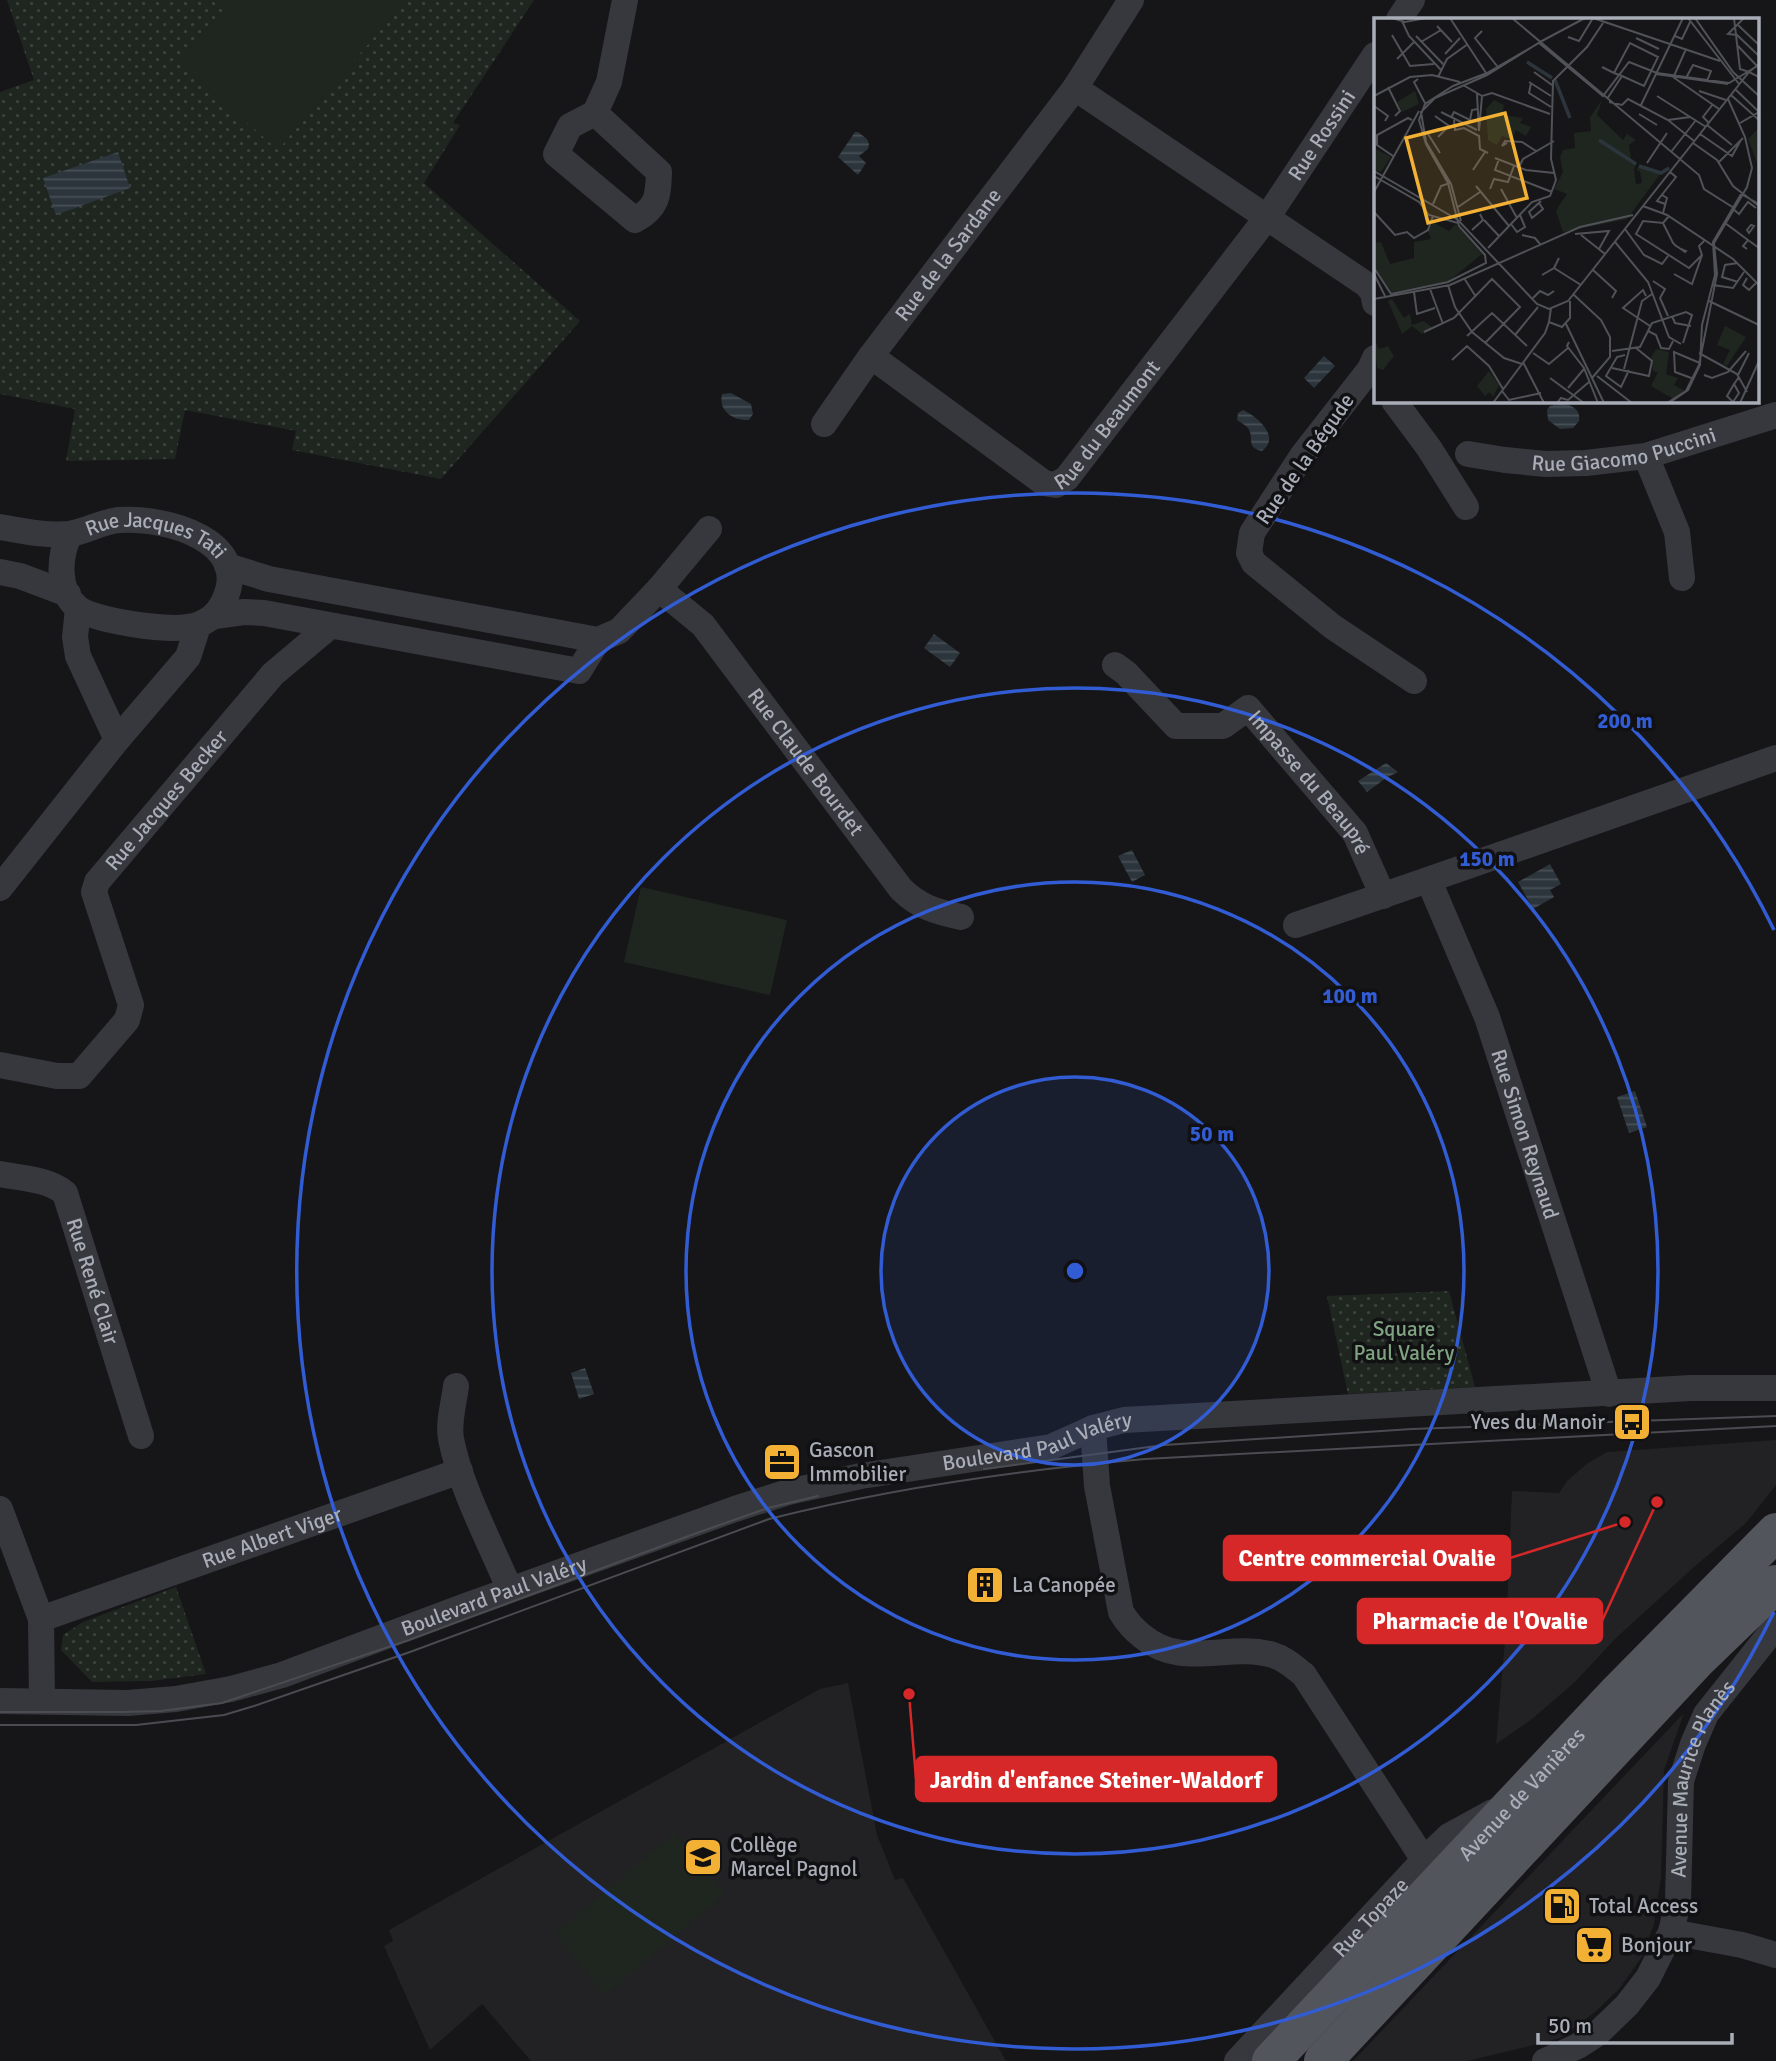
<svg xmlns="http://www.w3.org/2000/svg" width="1776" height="2061" font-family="Signika,sans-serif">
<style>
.built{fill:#222225}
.green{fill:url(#green-dots)}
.pitch{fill:#1e261f}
.water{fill:url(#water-rules)}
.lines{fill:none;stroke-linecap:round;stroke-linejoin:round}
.street{stroke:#37383d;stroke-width:26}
.primary{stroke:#53555c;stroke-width:38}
.tram{stroke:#4a4c52;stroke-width:2}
.ring{fill:none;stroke:#325cd3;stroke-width:3.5}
.labels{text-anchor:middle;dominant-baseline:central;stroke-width:7;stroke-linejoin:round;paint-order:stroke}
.street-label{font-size:21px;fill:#a8adb8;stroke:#111113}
.park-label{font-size:21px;fill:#7fa381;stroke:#111113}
.poi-label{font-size:21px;fill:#a8adb8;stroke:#111113;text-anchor:start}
.inset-river{fill:none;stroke:#2c353c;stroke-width:3.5}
.inset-road{fill:none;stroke:#505258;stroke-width:2}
.view{fill:#f2b134;fill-opacity:0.15;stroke:#f2b134;stroke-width:3.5}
.inset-edge{fill:none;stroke:#a8adb8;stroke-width:3.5}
.centre{fill:#325cd3;stroke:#111113;stroke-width:3.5}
.ring-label{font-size:21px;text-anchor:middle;font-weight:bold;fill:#325cd3;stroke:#111113;stroke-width:7;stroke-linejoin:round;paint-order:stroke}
.leader{fill:none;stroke:#d62828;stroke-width:2.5}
.callout-dot{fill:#d62828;stroke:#111113;stroke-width:2.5}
.callout{fill:#d62828;stroke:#d62828;stroke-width:2.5}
.callout-label{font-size:23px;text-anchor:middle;font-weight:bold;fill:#fff}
</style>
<defs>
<pattern id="green-dots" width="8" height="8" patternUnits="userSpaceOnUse" patternTransform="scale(1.75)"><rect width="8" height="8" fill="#1e261f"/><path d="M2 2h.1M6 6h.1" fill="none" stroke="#3c433d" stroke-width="1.8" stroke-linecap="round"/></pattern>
<pattern id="water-rules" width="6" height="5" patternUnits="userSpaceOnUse" patternTransform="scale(1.75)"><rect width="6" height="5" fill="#2c353c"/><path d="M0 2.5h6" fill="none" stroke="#485056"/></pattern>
</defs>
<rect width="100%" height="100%" fill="#161618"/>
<g class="built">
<polygon points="1776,1440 1776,1485 1746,1523 1694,1567 1616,1638 1575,1682 1532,1719 1496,1744 1506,1629 1512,1491 1559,1493 1567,1481 1588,1463 1607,1452"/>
<polygon points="848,1683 877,1835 895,1880 903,1878 1006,2061 531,2061 482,2004 430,2050 384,1946 393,1941 389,1930 820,1689"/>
<polygon points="1684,1713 1664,1770 1661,1877 1654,1924 1642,1957 1619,1989 1595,2012 1560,2038 1530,2046 1467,2061 1353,2061"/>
</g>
<g class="green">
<polygon points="7,0 534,0 453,123 460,125 424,183 580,321 441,479 292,450 296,431 185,410 175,459 66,461 75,409 0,394 0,92 34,80"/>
<polygon points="1449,1291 1475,1387 1348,1394 1327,1296"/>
<polygon points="176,1587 206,1674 151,1681 92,1682 61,1650 63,1635 83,1622"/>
</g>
<g class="pitch">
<polygon points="212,0 406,0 278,150 178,61 223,10"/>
<polygon points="641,887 787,920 770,995 624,962"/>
<polygon points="674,1833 725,1894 605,1995 555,1934"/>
</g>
<g class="water">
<polygon points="855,132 858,132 867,139 869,144 868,149 859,156 866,163 858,175 838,157"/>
<polygon points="118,152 130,188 56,215 43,178"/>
<polygon points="1324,356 1335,366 1314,388 1304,378"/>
<path d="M 731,393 L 751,404 L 753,414 L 749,420 C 733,421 718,411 722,394 Z"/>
<path d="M 1562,403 C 1571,405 1581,409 1579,421 L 1573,428 L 1560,429 L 1548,420 L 1547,410 L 1550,406 Z"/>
<path d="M 1243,410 C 1258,417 1281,437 1262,451 C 1244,447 1256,437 1247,427 C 1244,424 1240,422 1237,420 L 1238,413 Z"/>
<polygon points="934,634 960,653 950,667 924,648"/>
<polygon points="1386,763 1398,772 1386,778 1367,792 1358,781"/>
<polygon points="1132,850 1145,875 1132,882 1118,856"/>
<polygon points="1550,864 1561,884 1550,890 1554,897 1533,909 1518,882"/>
<polygon points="1635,1091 1647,1127 1629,1133 1617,1097"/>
<polygon points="585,1368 594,1394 579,1399 571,1373"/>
</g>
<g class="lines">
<g class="street">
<polyline points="1399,19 1412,0"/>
<polyline points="1075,88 1367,285 1373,293 1375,303"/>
<path d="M 595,113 L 659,172 C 658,196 658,207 635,220 L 556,154 L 570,126 L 595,113 L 609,82 L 625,0"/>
<path id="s1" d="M 871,356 L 1044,483 L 1056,485 L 1067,478 L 1268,216 L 1375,55"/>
<polyline points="1375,358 1370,369 1302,456 1252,533 1249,553 1254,563 1333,627 1414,681"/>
<polyline points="1394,401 1429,448 1466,507"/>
<path id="s2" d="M 824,424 L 871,356 L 1075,88 L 1131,0"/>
<path id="s3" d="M 1468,454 L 1505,460 L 1546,464 L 1586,463 L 1646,456 L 1776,415"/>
<polyline points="1646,456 1677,532 1682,578"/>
<path id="s4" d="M 0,527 C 22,531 46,536 69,534 C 86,532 102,521 120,520 C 164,517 253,540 224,601 C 217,616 204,625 187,627 C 167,631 94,621 78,608 C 56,591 59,555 70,534"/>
<polyline points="227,566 269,579 598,640 619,631 659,589 709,529"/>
<polyline points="0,572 20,576 68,594"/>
<path id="s5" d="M 659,589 L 703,625 L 901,889 C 919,907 937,912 961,917"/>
<polyline points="78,609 75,637 78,656 117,740"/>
<polyline points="215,616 244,612 264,613 579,671 598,640"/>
<path id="s6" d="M 1115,665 L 1126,673 L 1176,726 L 1223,726 L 1248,708 L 1355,833 L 1383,896"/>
<path id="s7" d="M 1429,881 L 1487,1017 L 1609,1394"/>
<polyline points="0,888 117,740 188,657 198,626"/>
<path d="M 1296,925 C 1457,871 1616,814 1776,758"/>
<path id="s8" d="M 0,1065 L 57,1076 L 79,1076 L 127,1020 L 131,1005 L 94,892 L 97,882 L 273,674 L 330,626"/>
<path id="s9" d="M 0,1174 C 21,1178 48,1179 65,1193 L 141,1436"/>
<path d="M 456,1386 C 454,1403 448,1422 451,1439 C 460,1486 491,1545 510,1590"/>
<path d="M 1093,1428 L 1097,1486 L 1121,1612 C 1127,1622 1133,1629 1142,1636 C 1182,1670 1228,1642 1273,1655 C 1286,1659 1294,1667 1304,1675 L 1424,1860"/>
<polyline points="0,1509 41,1619 42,1701"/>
<path id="s10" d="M 41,1619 L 460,1471"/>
<path id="s11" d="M 0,1701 L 128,1703 L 176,1699 L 231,1689 L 282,1675 L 463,1607 L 735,1509 L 788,1492 L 861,1476 L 1051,1447 L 1093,1428 L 1124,1420 L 1691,1388 L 1776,1388"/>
<polyline points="1671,1932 1742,1945 1776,1955"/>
<path id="s12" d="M 1237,2061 L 1424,1860 L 1449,1836 L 1493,1812"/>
<path id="s13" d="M 1545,2061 L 1578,2046 L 1598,2033 L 1627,2005 L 1648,1978 L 1671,1932 L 1678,1902 L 1681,1781 L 1693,1744 L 1706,1714 L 1776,1626"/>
</g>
<g class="primary">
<path id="s14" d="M 1271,2061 L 1618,1692 L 1776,1532"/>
<polyline points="1323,2061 1697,1660 1776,1584"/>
</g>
<g class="tram">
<polyline points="984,1469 1164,1445 1412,1429 1776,1416"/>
<polyline points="0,1712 123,1712 161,1711 222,1703 409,1640 694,1534 768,1508 818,1496"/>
<path d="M 0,1725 L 136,1725 L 224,1715 L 254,1706 L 410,1652 L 769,1519 C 891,1488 1019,1470 1145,1459 L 1776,1426"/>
</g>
</g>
<circle cx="1075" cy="1271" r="194" fill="#325cd3" fill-opacity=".12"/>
<g class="ring">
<circle cx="1075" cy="1271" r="194"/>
<circle cx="1075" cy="1271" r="389"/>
<circle cx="1075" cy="1271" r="583"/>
<path d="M1774 1612A778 778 0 1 1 1774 930"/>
</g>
<defs>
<symbol id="bus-square" viewBox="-11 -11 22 22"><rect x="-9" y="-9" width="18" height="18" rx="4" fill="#f2b134" stroke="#111113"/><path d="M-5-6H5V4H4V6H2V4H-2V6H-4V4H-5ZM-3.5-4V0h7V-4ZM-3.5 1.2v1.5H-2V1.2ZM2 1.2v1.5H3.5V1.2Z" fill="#111"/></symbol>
<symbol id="office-square" viewBox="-11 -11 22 22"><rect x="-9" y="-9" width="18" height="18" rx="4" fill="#f2b134" stroke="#111113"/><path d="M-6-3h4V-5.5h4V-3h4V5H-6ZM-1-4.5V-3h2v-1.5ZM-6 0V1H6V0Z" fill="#111"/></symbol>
<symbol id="building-square" viewBox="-11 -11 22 22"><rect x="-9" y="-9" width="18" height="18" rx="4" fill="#f2b134" stroke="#111113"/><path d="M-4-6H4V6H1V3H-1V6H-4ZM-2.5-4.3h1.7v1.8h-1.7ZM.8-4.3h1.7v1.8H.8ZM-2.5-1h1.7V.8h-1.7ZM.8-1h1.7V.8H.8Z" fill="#111"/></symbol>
<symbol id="school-square" viewBox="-11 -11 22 22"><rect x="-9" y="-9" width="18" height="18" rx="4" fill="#f2b134" stroke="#111113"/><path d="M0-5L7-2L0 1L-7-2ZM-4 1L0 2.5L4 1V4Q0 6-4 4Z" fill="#111"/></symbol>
<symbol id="fuel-square" viewBox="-11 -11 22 22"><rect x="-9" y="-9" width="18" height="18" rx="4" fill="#f2b134" stroke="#111113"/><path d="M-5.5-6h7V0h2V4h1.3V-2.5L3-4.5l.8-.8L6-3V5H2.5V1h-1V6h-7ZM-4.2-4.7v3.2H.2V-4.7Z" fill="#111"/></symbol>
<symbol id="supermarket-square" viewBox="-11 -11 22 22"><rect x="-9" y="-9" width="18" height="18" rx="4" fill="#f2b134" stroke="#111113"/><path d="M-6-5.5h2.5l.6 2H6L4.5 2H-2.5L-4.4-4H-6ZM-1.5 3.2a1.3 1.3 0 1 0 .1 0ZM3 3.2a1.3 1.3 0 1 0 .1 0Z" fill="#111"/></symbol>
</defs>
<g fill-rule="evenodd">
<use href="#bus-square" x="1610" y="1400" width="44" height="44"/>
<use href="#office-square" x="760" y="1440" width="44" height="44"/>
<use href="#building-square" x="963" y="1563" width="44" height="44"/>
<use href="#school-square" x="681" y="1835" width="44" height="44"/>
<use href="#fuel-square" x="1540" y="1884" width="44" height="44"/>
<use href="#supermarket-square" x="1572" y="1923" width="44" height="44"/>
</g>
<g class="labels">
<g class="street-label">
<text stroke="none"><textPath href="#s1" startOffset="667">Rue Rossini</textPath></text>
<text stroke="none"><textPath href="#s2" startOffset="210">Rue de la Sardane</textPath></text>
<text stroke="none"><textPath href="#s1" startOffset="306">Rue du Beaumont</textPath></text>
<text stroke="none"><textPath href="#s3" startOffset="158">Rue Giacomo Puccini</textPath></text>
<text transform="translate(1305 459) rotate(-55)">Rue de la Bégude</text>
<text stroke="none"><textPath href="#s4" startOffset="161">Rue Jacques Tati</textPath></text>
<text stroke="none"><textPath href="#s5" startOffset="228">Rue Claude Bourdet</textPath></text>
<text stroke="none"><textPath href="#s6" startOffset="261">Impasse du Beaupré</textPath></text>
<text stroke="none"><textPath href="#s8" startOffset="406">Rue Jacques Becker</textPath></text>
<text stroke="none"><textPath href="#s7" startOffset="271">Rue Simon Reynaud</textPath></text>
<text stroke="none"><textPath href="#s9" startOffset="161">Rue René Clair</textPath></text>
<text stroke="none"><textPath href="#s11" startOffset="1078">Boulevard Paul Valéry</textPath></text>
<text stroke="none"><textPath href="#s10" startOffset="245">Rue Albert Viger</textPath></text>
<text stroke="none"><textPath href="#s11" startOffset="511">Boulevard Paul Valéry</textPath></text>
<text stroke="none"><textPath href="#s13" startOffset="345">Avenue Maurice Planès</textPath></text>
<text stroke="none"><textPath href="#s14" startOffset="366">Avenue de Vanières</textPath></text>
<text stroke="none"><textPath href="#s12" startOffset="196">Rue Topaze</textPath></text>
</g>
<g class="park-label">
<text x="1404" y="1329">Square<tspan x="1404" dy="24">Paul Valéry</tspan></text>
</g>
<g class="poi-label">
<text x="1605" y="1422" text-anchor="end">Yves du Manoir</text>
<text x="809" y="1450">Gascon<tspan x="809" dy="24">Immobilier</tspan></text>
<text x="1012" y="1585">La Canopée</text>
<text x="730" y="1845">Collège<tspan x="730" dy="24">Marcel Pagnol</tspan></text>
<text x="1589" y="1906">Total Access</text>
<text x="1621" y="1945">Bonjour</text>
</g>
</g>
<g transform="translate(1374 18)">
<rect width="385" height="385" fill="#161618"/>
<path d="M 120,82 L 130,87 L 128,97 L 149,100 L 146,105 L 157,109 L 152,118 L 142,112 L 138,121 L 128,118 L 123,127 L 114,122 L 112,91 ZM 228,82 L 223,97 L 249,122 L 253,116 L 262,122 L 255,127 L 257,141 L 263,145 L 260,151 L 262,166 L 268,165 L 265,148 L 286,156 L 253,201 L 189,214 L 182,193 L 193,176 L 180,171 L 189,154 L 186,139 L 189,132 L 201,130 L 200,115 L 217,113 L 216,99 ZM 18,281 L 30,300 L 36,296 L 38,307 L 50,303 L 59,310 L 48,316 L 38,308 L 28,316 L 14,283 ZM 351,308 L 372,319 L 353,348 L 349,346 L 356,332 L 343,327 ZM 115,353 L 125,367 L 119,379 L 116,374 L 111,378 L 103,368 ZM 284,354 L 304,360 L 300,367 L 311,373 L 300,381 L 277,368 Z" fill="#1e261f"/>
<path d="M 265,147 L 287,155 L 294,149 L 296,150 L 286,156 L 253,201 L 209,207 L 251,199 L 259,191 L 271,173 L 268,169 L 275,170 L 279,160 L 263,152 ZM 185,167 L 198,167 L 203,182 L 203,187 L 193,182 L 186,196 L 184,189 L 193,176 L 182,170 ZM 0,321 L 5,331 L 14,328 L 20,338 L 9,352 L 3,350 Z" fill="#1e261f"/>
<path d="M 41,73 L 45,86 L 28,94 L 23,84 ZM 385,110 L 385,150 L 374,121 ZM 212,120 L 221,125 L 223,142 L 214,152 L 205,151 L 202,123 ZM 0,130 L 17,139 L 7,154 L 0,152 ZM206 168a10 10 0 1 1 20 0a10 10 0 1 1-20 0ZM 59,204 L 75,213 L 82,206 L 108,236 L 75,263 L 15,275 L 0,250 L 0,225 L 7,224 L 16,246 L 40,240 L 40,224 L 57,221 L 54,213 ZM 282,331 L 295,334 L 292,357 L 279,353 L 277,340 Z" fill="#1e261f"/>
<path class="inset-river" d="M 153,44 L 178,60M 181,62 L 196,100M 225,122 L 262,146M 265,148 L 287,155 L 295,150"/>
<path class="inset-road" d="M 18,0 L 31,4 L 52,0M 76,0 L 112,55M 138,0 L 325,157 L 330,171 L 360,190M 219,0 L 346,43M 314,0 L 365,66M 321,0 L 359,54 L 385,78M 360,0 L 366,51 L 375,54 L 385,46M 370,0 L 354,16 L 363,17 L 385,38M 28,3 L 35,18 L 67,52M 364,7 L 385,27M 63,8 L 78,24M 108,13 L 101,20 L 123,48M 18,17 L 36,48 L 60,46M 42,18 L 70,47M 301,18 L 308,21 L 316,4M 194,19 L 205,23 L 219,0M 262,20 L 285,31M 47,24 L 67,12M 166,24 L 211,0M 363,27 L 384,49M 71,36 L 86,20M 23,41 L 40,24M 228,49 L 240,55 L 248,58 L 270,68 L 284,39 L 256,25 L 240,55M 160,54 L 178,67M 282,56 L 354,66M 300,58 L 312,31M 64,59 L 73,41 L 94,26M 299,59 L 345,91M 312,60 L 319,47 L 337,53 L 333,63M 44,61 L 40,64 L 52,87M 155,64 L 177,78M 157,65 L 155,75 L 177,89M 89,67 L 108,78 L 118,75 L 176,96M 14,69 L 26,93 L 21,98M 361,71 L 385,94 L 366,105M 325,73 L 352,82M 103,76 L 105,113 L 108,78M 357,77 L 385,102M 0,78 L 36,59 L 58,57 L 86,64M 283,78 L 332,109M 233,81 L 248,58M 235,84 L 248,87 L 254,81 L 294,102 L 320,123M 267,87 L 309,0M 0,88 L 14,98 L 11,103M 67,94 L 103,112M 265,96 L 283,107M 61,98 L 75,108 L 64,119M 77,100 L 80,94 L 96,102 L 98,92 L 104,91M 80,102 L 81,112 L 90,110 L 105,118M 294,102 L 316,99M 335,105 L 329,99 L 339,86M 333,107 L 358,127M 54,116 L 66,135M 326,116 L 358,138 L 367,122M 105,117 L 106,131 L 114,135M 133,125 L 128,128 L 131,123 L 148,124 L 162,133M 319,125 L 343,142 L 359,168 L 385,188M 297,134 L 322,102M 19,138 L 3,127 L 3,117 L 34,100 L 38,102M 121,140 L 152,152 L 180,155M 125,141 L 121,152 L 178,174M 345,144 L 369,120M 273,145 L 293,115M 145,149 L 149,141 L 180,123M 99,152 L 111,134M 0,153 L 84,202 L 163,286 L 175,291 L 194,283 L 375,54 L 385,59M 0,158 L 45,184 L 55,197 L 84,205M 102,168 L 135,208M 116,171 L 120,161 L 134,164 L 140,148M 127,171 L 143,200M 0,174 L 45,93M 288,177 L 293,180 L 289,195M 165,185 L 169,191 L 158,200 L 155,194 L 167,183M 59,186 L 67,168 L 76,165M 291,186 L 283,183 L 302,159 L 296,154M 269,188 L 293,197 L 359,241 L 385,267M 84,189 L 106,174M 358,190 L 365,196 L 374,184 L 382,190M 0,194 L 21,217 L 33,214 L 40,220 L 54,212 L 59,198M 295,198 L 289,205 L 269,203 L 262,216 L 315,250 L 328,237 L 325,228 L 330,223M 110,202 L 125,218M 87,203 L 77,166 L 52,124 L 47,94 L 61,80 L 113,57 L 166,24M 289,205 L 299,225 L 302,228 L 304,229 L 311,234 L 312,233 L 307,231M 351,205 L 374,222M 137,206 L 143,214 L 151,209 L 146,197M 377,207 L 380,208 L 375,215 L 373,212 ZM 251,211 L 270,237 L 288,246 L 294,238M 98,212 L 109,202 L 106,196M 201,216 L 235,213 L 225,231M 148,217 L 161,220 L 166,226M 207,217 L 231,236M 241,224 L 274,264 L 295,319 L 307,326M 114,230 L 158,184 L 176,178 L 182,162 L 177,141 L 179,63 L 213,29 L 229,5M 373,231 L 369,228 L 374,222 L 385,230M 364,245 L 351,247 L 348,259 L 364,264M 0,250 L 17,276 L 74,264 L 112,245 L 111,237 L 85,208 L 74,165 L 52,126 L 45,102 L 51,86 L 79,68 L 113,55 L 165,25 L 229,78 L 255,44 L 283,55 L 355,65 L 385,47M 180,250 L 207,267M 219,252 L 242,273 L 238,280M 0,256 L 11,278M 300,256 L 318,266 L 328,237M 168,257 L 180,250 L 185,240M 90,260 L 102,279M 373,260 L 369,267 L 375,272 L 382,265M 279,263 L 291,271 L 286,280 L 294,298M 74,267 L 81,289 L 98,314 L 130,340 L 148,346M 339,267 L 359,270 L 370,254M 56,271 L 69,306M 40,274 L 43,296 L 61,290M 200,277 L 227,302 L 236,319 L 236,339 L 218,360M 272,278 L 269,272 L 249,290 L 276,308M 159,280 L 166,273 L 174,277 L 180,273M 0,281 L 76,267 L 206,209 L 259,197M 335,283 L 385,307M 177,290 L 175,304 L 188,309 L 196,300 L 196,283M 298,298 L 301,305 L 317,308M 192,306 L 230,385M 274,313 L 282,317 L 287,330 L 295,331 L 299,323M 50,314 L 80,300 L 118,261 L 146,289 L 111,325M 141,317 L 164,289M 93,318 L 118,295 L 153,328M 195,324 L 193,328 L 210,350 L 224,385M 238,333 L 266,329 L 278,305 L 312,294 L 318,297 L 309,325M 159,335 L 175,346 L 194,330M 325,335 L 363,356 L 373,374M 251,337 L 243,339 L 232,358 L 247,369 L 255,352M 78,342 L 93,328 L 115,348 L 129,371M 149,344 L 170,385M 238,350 L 275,358 L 278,343 L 262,330M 250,351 L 268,283 L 278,276M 330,357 L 338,360 L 354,354 L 372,333M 364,357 L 375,335M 223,358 L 258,385M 176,360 L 210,385M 320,361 L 301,354 L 300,334 L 326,345M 360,366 L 353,378 L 359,384 L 365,375 L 360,366 L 365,359M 194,370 L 210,351M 128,373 L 135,382 L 167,375M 119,385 L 171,315 L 175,304M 183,385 L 187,380 L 194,382 L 215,364M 293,385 L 312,373 L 325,347 L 343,256 L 340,225 L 373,169 L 378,150 L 371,119 L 354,81M 295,385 L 314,372 L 326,347 L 328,307 L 341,257 L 339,224 L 367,176 L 385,186M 366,385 L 385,343"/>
<path class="view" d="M 131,95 L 153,180 L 54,205 L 32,120 Z"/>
<rect width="385" height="385" class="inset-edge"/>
</g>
<circle cx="1075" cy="1271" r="10" class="centre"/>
<g class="ring-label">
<text x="1625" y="728">200 m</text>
<text x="1487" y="866">150 m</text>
<text x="1350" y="1003">100 m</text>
<text x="1212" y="1141">50 m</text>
</g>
<path class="leader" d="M1625 1522L1510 1558M1657 1502L1602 1621M909 1694L916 1779"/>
<g class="callout-dot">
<circle cx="1625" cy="1522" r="7"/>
<circle cx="1657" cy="1502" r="7"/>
<circle cx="909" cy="1694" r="7"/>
</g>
<g class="callout">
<rect x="1224" y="1536" width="286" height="44" rx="7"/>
<rect x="1358" y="1599" width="244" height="44" rx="7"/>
<rect x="916" y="1757" width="360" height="44" rx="7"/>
</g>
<g class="callout-label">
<text x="1367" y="1566">Centre commercial Ovalie</text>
<text x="1480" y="1629">Pharmacie de l'Ovalie</text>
<text x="1096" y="1788">Jardin d'enfance Steiner-Waldorf</text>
</g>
<path d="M1538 2033v10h194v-10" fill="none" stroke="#a8adb8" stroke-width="3.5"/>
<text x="1548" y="2033" font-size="21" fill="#a8adb8" stroke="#111113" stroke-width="5" paint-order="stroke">50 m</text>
</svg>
